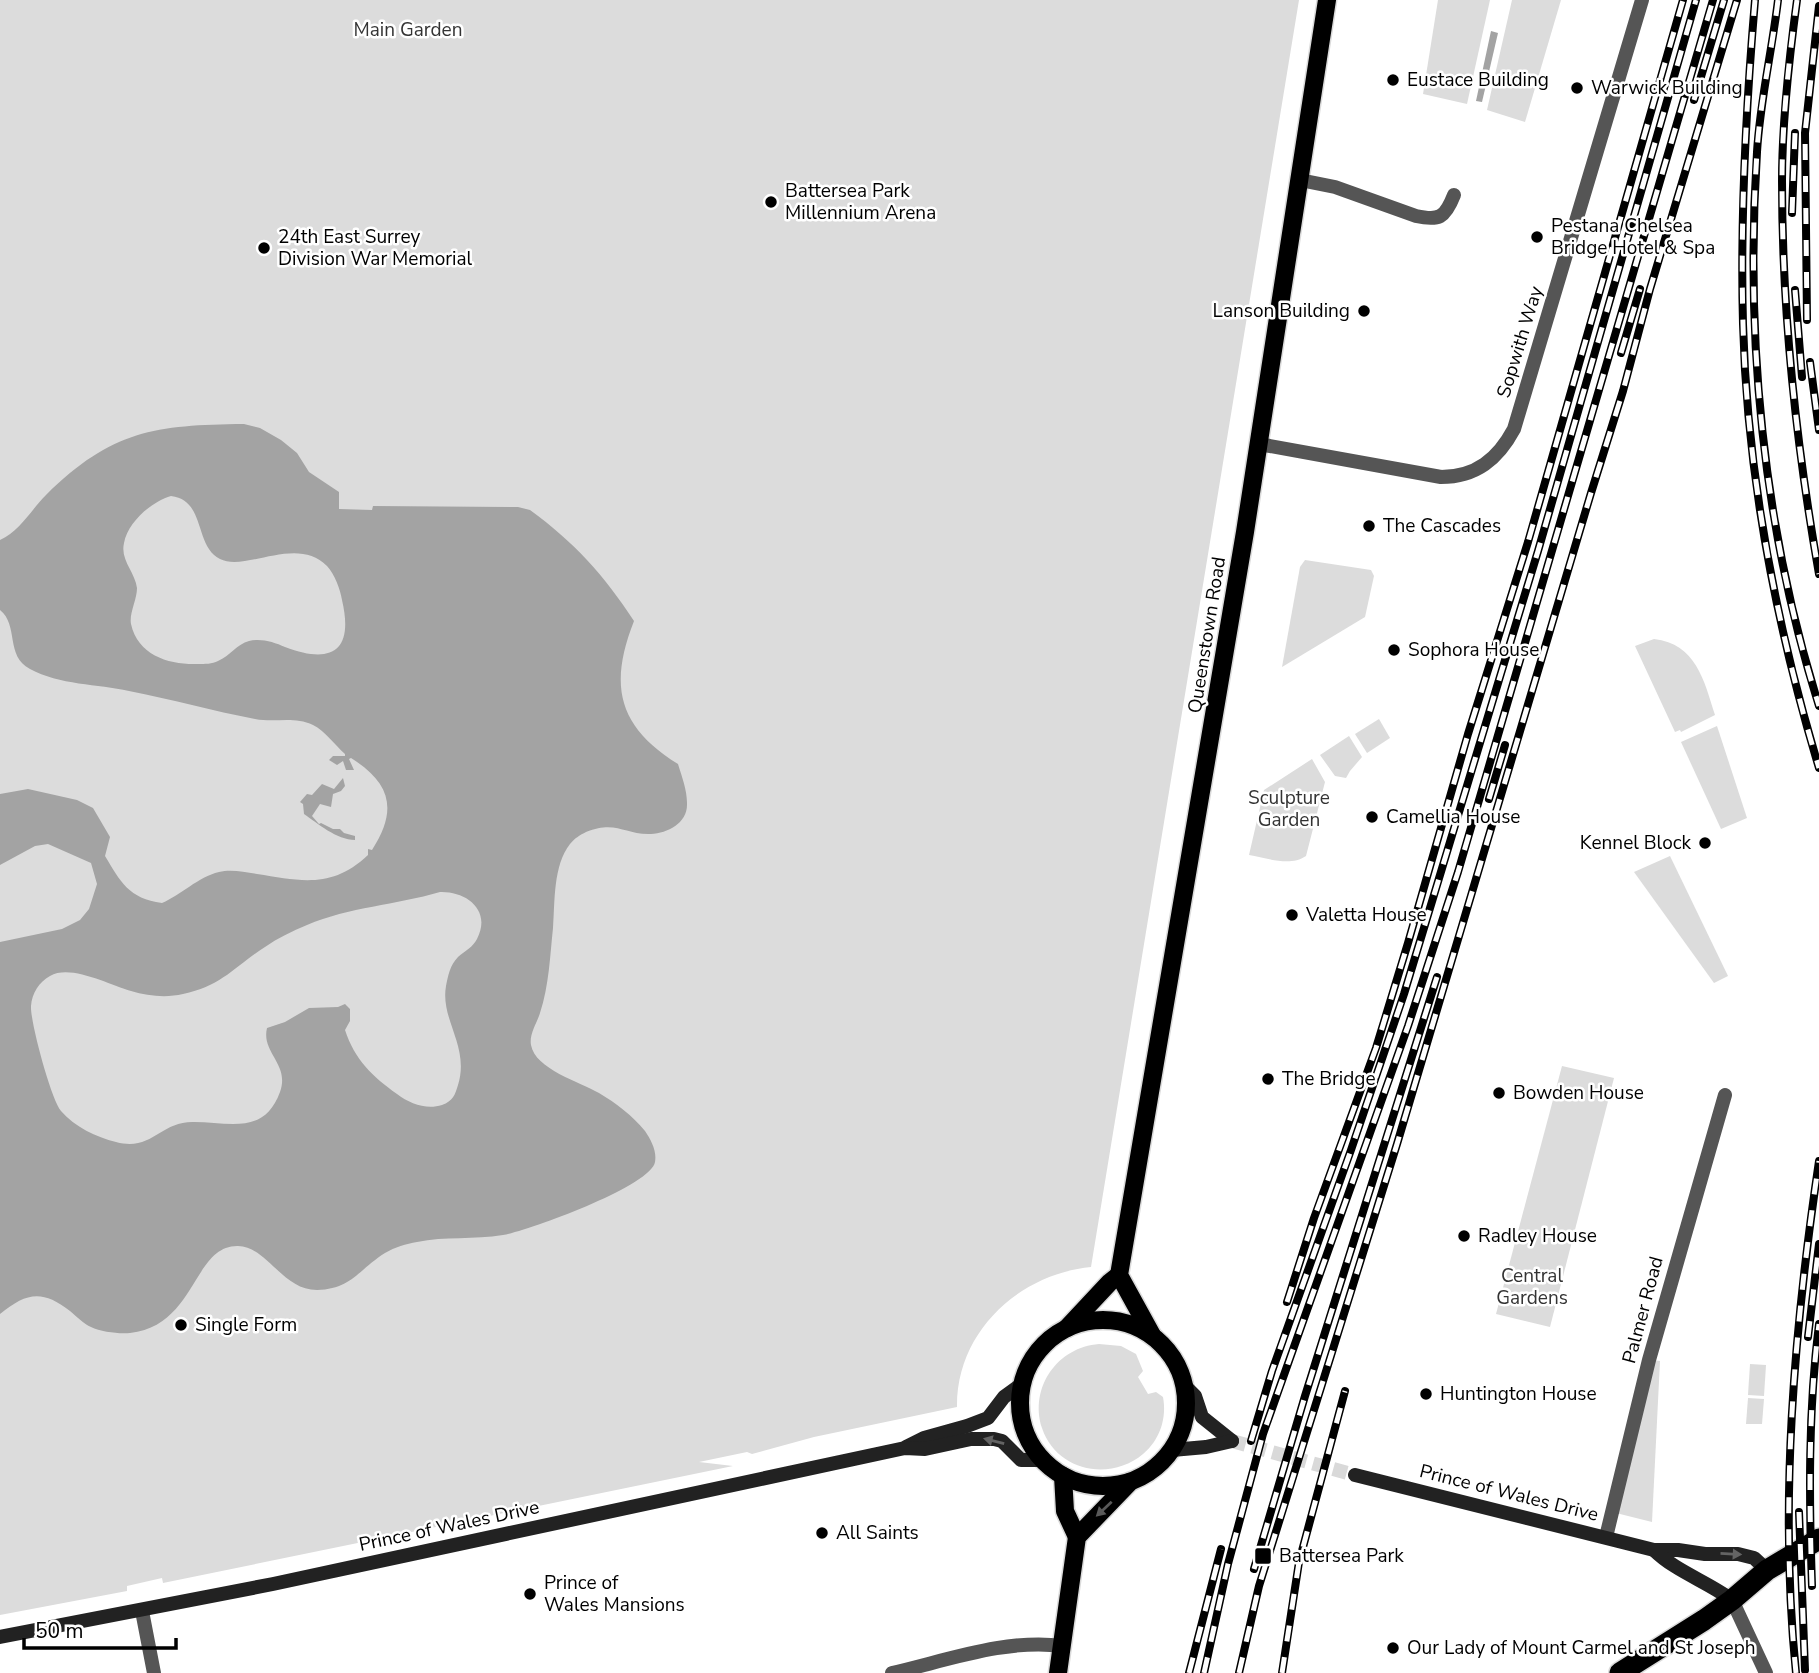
<svg xmlns="http://www.w3.org/2000/svg" width="1819" height="1673" font-family="'Nunito Sans',sans-serif">
<style>
.green{fill:#dcdcdc}
.water{fill:#a3a3a3;fill-rule:evenodd}
.lines{fill:none;stroke-linecap:round;stroke-linejoin:round}
.secondary-tunnel{stroke:#d9d9d9;stroke-width:14;stroke-dasharray:14 7;stroke-linecap:butt}
.primary-casing{stroke:#dbdbdb;stroke-width:21}
.highway-casing{stroke:#dbdbdb;stroke-width:24}
.street{stroke:#555;stroke-width:14}
.secondary{stroke:#222;stroke-width:14}
.primary{stroke:#000;stroke-width:18}
.highway{stroke:#000;stroke-width:21}
.rail-casing{stroke:#000;stroke-width:8}
.rail{stroke:#fff;stroke-width:5;stroke-dasharray:16;stroke-linecap:butt}
.oneway{fill:#646464}
.oneway2{fill:#595959}
.poi-dot{fill:#000;stroke:#fff;stroke-width:2.5}
.labels{text-anchor:middle;dominant-baseline:central;stroke-width:5;stroke-linejoin:round;paint-order:stroke}
.park-label{font-size:19px;fill:#333;stroke:#fff}
.poi-label{font-size:19px;fill:#000;stroke:#fff;text-anchor:start}
.street-label{font-size:19px;fill:#000;stroke:#fff}
</style>
<rect width="100%" height="100%" fill="#fff"/>
<g class="green">
<path d="M 0,0 L 1299,0 L 1091,1267 C 1019,1274 956,1332 957,1407 L 814,1437 L 752,1454 L 747,1452 L 699,1462 L 733,1466 L 163,1583 L 162,1578 L 127,1586 L 127,1591 L 0,1615 Z"/>
<polygon points="1438,0 1490,0 1467,104 1423,94"/>
<polygon points="1512,0 1561,0 1525,122 1487,110"/>
<polygon points="1305,560 1371,570 1374,576 1365,617 1282,667 1300,567"/>
<path d="M 1654,639 C 1696,644 1704,680 1715,715 L 1681,732 L 1680,730 L 1675,732 L 1635,646 Z"/>
<polygon points="1379,719 1390,738 1367,753 1355,734"/>
<polygon points="1717,726 1747,818 1721,829 1681,742"/>
<polygon points="1349,736 1362,757 1350,771 1346,778 1335,776 1320,755"/>
<path d="M 1312,759 L 1325,782 L 1306,856 C 1290,867 1267,858 1249,855 L 1264,790 Z"/>
<polygon points="1670,856 1728,976 1714,983 1634,872"/>
<polygon points="1562,1066 1614,1078 1550,1327 1496,1314"/>
<path d="M 1099,1344 L 1121,1346 L 1136,1354 L 1143,1371 L 1138,1377 L 1148,1394 L 1156,1392 L 1163,1397 C 1167,1418 1160,1440 1143,1454 C 1110,1482 1056,1471 1042,1428 C 1029,1387 1058,1347 1099,1344 Z"/>
<polygon points="1651,1360 1660,1361 1652,1522 1616,1513"/>
<polygon points="1750,1364 1766,1365 1764,1396 1748,1395"/>
<polygon points="1748,1398 1764,1399 1762,1424 1746,1424"/>
</g>
<g class="water">
<polygon points="1491,31 1498,33 1482,102 1476,101"/>
<path d="M 244,424 L 260,428 L 281,440 L 297,453 L 309,472 L 339,492 L 339,509 L 372,510 L 373,506 L 518,507 L 530,510 C 574,542 604,575 634,621 C 608,687 619,727 678,764 C 682,777 687,790 687,803 C 688,823 668,833 651,834 C 624,835 617,820 586,832 C 580,835 575,838 570,844 C 553,866 555,901 553,928 C 550,956 549,986 540,1013 C 537,1023 529,1034 531,1045 C 535,1069 580,1082 599,1093 C 616,1103 633,1116 645,1131 C 651,1140 657,1151 655,1162 C 651,1186 528,1231 503,1235 C 474,1240 445,1236 417,1242 C 406,1244 395,1247 385,1253 C 359,1269 352,1289 317,1290 C 282,1290 268,1247 238,1246 C 193,1245 196,1326 130,1333 C 119,1334 101,1332 91,1327 C 84,1324 76,1316 70,1311 C 42,1289 26,1293 0,1314 L 0,942 L 62,929 L 80,920 L 89,909 L 97,884 L 91,863 L 48,844 L 35,846 L 0,865 L 0,794 L 28,789 L 77,800 L 93,808 L 110,837 L 105,856 C 120,881 129,899 162,903 C 181,895 198,877 219,872 C 231,869 244,872 257,874 C 301,881 332,889 368,855 L 368,849 L 372,850 C 398,810 391,783 351,758 L 349,759 L 354,770 L 346,770 L 343,761 L 337,765 L 329,760 L 333,756 L 345,756 L 345,754 C 335,745 325,731 313,725 C 294,716 275,723 255,719 C 213,711 171,699 129,691 C 98,684 59,685 30,669 C 5,656 19,625 0,610 L 0,540 C 20,531 31,510 46,495 C 112,430 155,425 244,424 ZM 171,496 C 206,500 194,546 220,559 C 246,572 297,535 327,566 C 335,575 340,589 342,600 C 354,651 332,665 285,647 C 274,642 261,638 249,641 C 237,644 230,656 218,661 C 212,664 205,664 198,664 C 170,665 138,656 131,624 C 129,613 137,600 137,588 C 135,572 120,560 124,543 C 128,522 151,502 171,496 ZM 440,892 C 466,891 492,910 477,939 C 473,947 465,951 458,957 C 450,965 448,976 446,986 C 440,1020 470,1046 458,1085 C 455,1095 453,1101 442,1105 C 427,1110 410,1104 397,1094 C 372,1076 355,1060 345,1030 L 350,1021 L 350,1009 L 345,1004 L 338,1007 L 309,1008 L 285,1022 L 267,1028 C 261,1053 290,1064 280,1092 C 264,1136 228,1122 194,1122 C 160,1121 152,1152 116,1142 C 96,1137 75,1127 61,1111 C 51,1099 30,1021 31,1006 C 32,993 39,982 50,976 C 71,964 109,985 131,991 C 148,996 166,998 183,994 C 222,986 234,967 265,947 C 278,938 292,931 307,925 C 349,907 396,905 440,892 Z"/>
<path d="M 343,778 L 345,786 L 341,791 L 333,794 L 331,807 L 320,804 L 312,816 L 319,824 L 321,823 L 333,829 L 340,829 L 344,833 L 355,836 L 355,840 C 337,840 317,823 304,814 L 303,804 L 300,802 L 307,794 L 312,795 L 322,784 L 334,789 Z"/>
</g>
<g class="lines">
<polyline class="secondary-tunnel" points="1232,1441 1355,1475"/>
<defs>
<g id="primary">
<circle cx="1103" cy="1403" r="83"/>
<polyline points="1067,1328 1110,1282 1119,1275"/>
<polyline points="1152,1335 1119,1275 1245,532 1327,0"/>
<polyline points="1063,1476 1065,1511 1077,1537"/>
<polyline points="1058,1673 1077,1537 1130,1482"/>
</g>
<polyline id="highway" points="1620,1673 1704,1620 1732,1600 1767,1570 1819,1539"/>
</defs>
<use href="#primary" class="primary-casing"/>
<use href="#highway" class="highway-casing"/>
<g class="street">
<path d="M 1300,180 L 1335,187 L 1416,216 C 1439,221 1445,218 1454,195"/>
<path d="M 1259,444 L 1441,477 C 1476,477 1498,459 1514,429 L 1642,0"/>
<polyline points="1606,1537 1649,1360 1725,1095"/>
<polyline points="1732,1600 1766,1673"/>
<polyline points="142,1611 154,1673"/>
<path d="M 892,1673 C 945,1661 1008,1638 1062,1646"/>
</g>
<g class="secondary">
<polyline points="1185,1386 1195,1396 1202,1417 1232,1441"/>
<polyline points="906,1447 924,1438 967,1426 988,1418 1004,1397 1022,1384"/>
<polyline points="1172,1450 1206,1447 1232,1441"/>
<polyline points="1355,1475 1654,1550 1678,1550 1705,1554 1738,1554 1754,1558 1767,1570"/>
<path d="M 1654,1550 C 1675,1571 1708,1582 1732,1600"/>
<polyline points="0,1637 273,1584 905,1448 925,1449 971,1439 994,1439 1002,1441 1021,1460 1042,1460"/>
</g>
<use href="#primary" class="primary"/>
<use href="#highway" class="highway"/>
<defs>
<g id="rail">
<path d="M 1755,0 C 1746,107 1740,216 1743,324 C 1747,473 1776,625 1819,768"/>
<path d="M 1778,0 C 1772,51 1760,101 1757,152 C 1745,338 1763,528 1819,706"/>
<path d="M 1797,0 C 1789,59 1782,121 1782,181 C 1782,312 1796,444 1819,574"/>
<polyline points="1694,100 1724,0"/>
<polyline points="1792,213 1795,133"/>
<polyline points="1795,290 1802,377"/>
<polyline points="1807,320 1805,133 1819,6"/>
<polyline points="1621,353 1640,289"/>
<polyline points="1810,362 1819,430"/>
<polyline points="1489,799 1505,745"/>
<polyline points="1287,1302 1314,1218 1376,1048 1408,943 1468,734 1528,542 1683,0"/>
<polyline points="1808,1337 1819,1244"/>
<polyline points="1251,1441 1272,1371 1351,1150 1404,994 1538,551 1696,0"/>
<polyline points="1799,1512 1805,1670"/>
<polyline points="1254,1569 1305,1396 1437,977"/>
<path d="M 1812,1586 C 1809,1499 1808,1411 1819,1324"/>
<polyline points="1189,1673 1221,1549"/>
<polyline points="1204,1673 1228,1564 1263,1434 1408,1026 1458,872 1713,0"/>
<polyline points="1239,1673 1259,1586 1397,1144 1591,493 1623,391 1650,289 1737,0"/>
<polyline points="1282,1673 1299,1562 1345,1391"/>
<path d="M 1796,1673 C 1779,1504 1794,1329 1819,1161"/>
</g>
</defs>
<use href="#rail" class="rail-casing"/>
<use href="#rail" class="rail"/>
</g>
<defs><path id="oneway-solid" d="M-6-.8H1V-3.2L6.5 0L1 3.2V.8H-6Z" transform="scale(1.75)"/></defs>
<g class="oneway">
<use href="#oneway-solid" transform="translate(994 1441) rotate(-166)"/>
<use href="#oneway-solid" transform="translate(1731 1554) rotate(3)"/>
</g>
<use class="oneway2" href="#oneway-solid" transform="translate(1104 1509) rotate(137)"/>
<g class="poi-dot">
<circle cx="1393" cy="80" r="7"/>
<circle cx="1577" cy="88" r="7"/>
<circle cx="771" cy="202" r="7"/>
<circle cx="1537" cy="237" r="7"/>
<circle cx="264" cy="248" r="7"/>
<circle cx="1364" cy="311" r="7"/>
<circle cx="1369" cy="526" r="7"/>
<circle cx="1394" cy="650" r="7"/>
<circle cx="1372" cy="817" r="7"/>
<circle cx="1705" cy="843" r="7"/>
<circle cx="1292" cy="915" r="7"/>
<circle cx="1268" cy="1079" r="7"/>
<circle cx="1499" cy="1093" r="7"/>
<circle cx="1464" cy="1236" r="7"/>
<circle cx="181" cy="1325" r="7"/>
<circle cx="1426" cy="1394" r="7"/>
<circle cx="822" cy="1533" r="7"/>
<rect x="1254" y="1547" width="18" height="18" rx="3.5"/>
<circle cx="530" cy="1594" r="7"/>
<circle cx="1393" cy="1648" r="7"/>
</g>
<g class="labels">
<g class="park-label">
<text x="408" y="30">Main Garden</text>
<text x="1289" y="798">Sculpture<tspan x="1289" dy="22">Garden</tspan></text>
<text x="1532" y="1276">Central<tspan x="1532" dy="22">Gardens</tspan></text>
</g>
<g class="poi-label">
<text x="1407" y="80">Eustace Building</text>
<text x="1591" y="88">Warwick Building</text>
<text x="785" y="191">Battersea Park<tspan x="785" dy="22">Millennium Arena</tspan></text>
<text x="1551" y="226">Pestana Chelsea<tspan x="1551" dy="22">Bridge Hotel &amp; Spa</tspan></text>
<text x="278" y="237">24th East Surrey<tspan x="278" dy="22">Division War Memorial</tspan></text>
<text x="1350" y="311" text-anchor="end">Lanson Building</text>
<text x="1383" y="526">The Cascades</text>
<text x="1408" y="650">Sophora House</text>
<text x="1386" y="817">Camellia House</text>
<text x="1691" y="843" text-anchor="end">Kennel Block</text>
<text x="1306" y="915">Valetta House</text>
<text x="1282" y="1079">The Bridge</text>
<text x="1513" y="1093">Bowden House</text>
<text x="1478" y="1236">Radley House</text>
<text x="195" y="1325">Single Form</text>
<text x="1440" y="1394">Huntington House</text>
<text x="836" y="1533">All Saints</text>
<text x="1279" y="1556">Battersea Park</text>
<text x="544" y="1583">Prince of<tspan x="544" dy="22">Wales Mansions</tspan></text>
<text x="1407" y="1648">Our Lady of Mount Carmel and St Joseph</text>
</g>
<g class="street-label">
<text transform="translate(1520 342) rotate(-73)">Sopwith Way</text>
<text transform="translate(1207 635) rotate(-81)">Queenstown Road</text>
<text transform="translate(1643 1310) rotate(-75)">Palmer Road</text>
<text transform="translate(1509 1493) rotate(14)">Prince of Wales Drive</text>
<text transform="translate(449 1526) rotate(-12)">Prince of Wales Drive</text>
</g>
</g>
<path d="M24 1638v10h152v-10" fill="none" stroke="#000000" stroke-width="3.5"/>
<text x="35" y="1638" font-size="21" fill="#000000" stroke="#ffffff" stroke-width="5" paint-order="stroke">50 m</text>
</svg>
